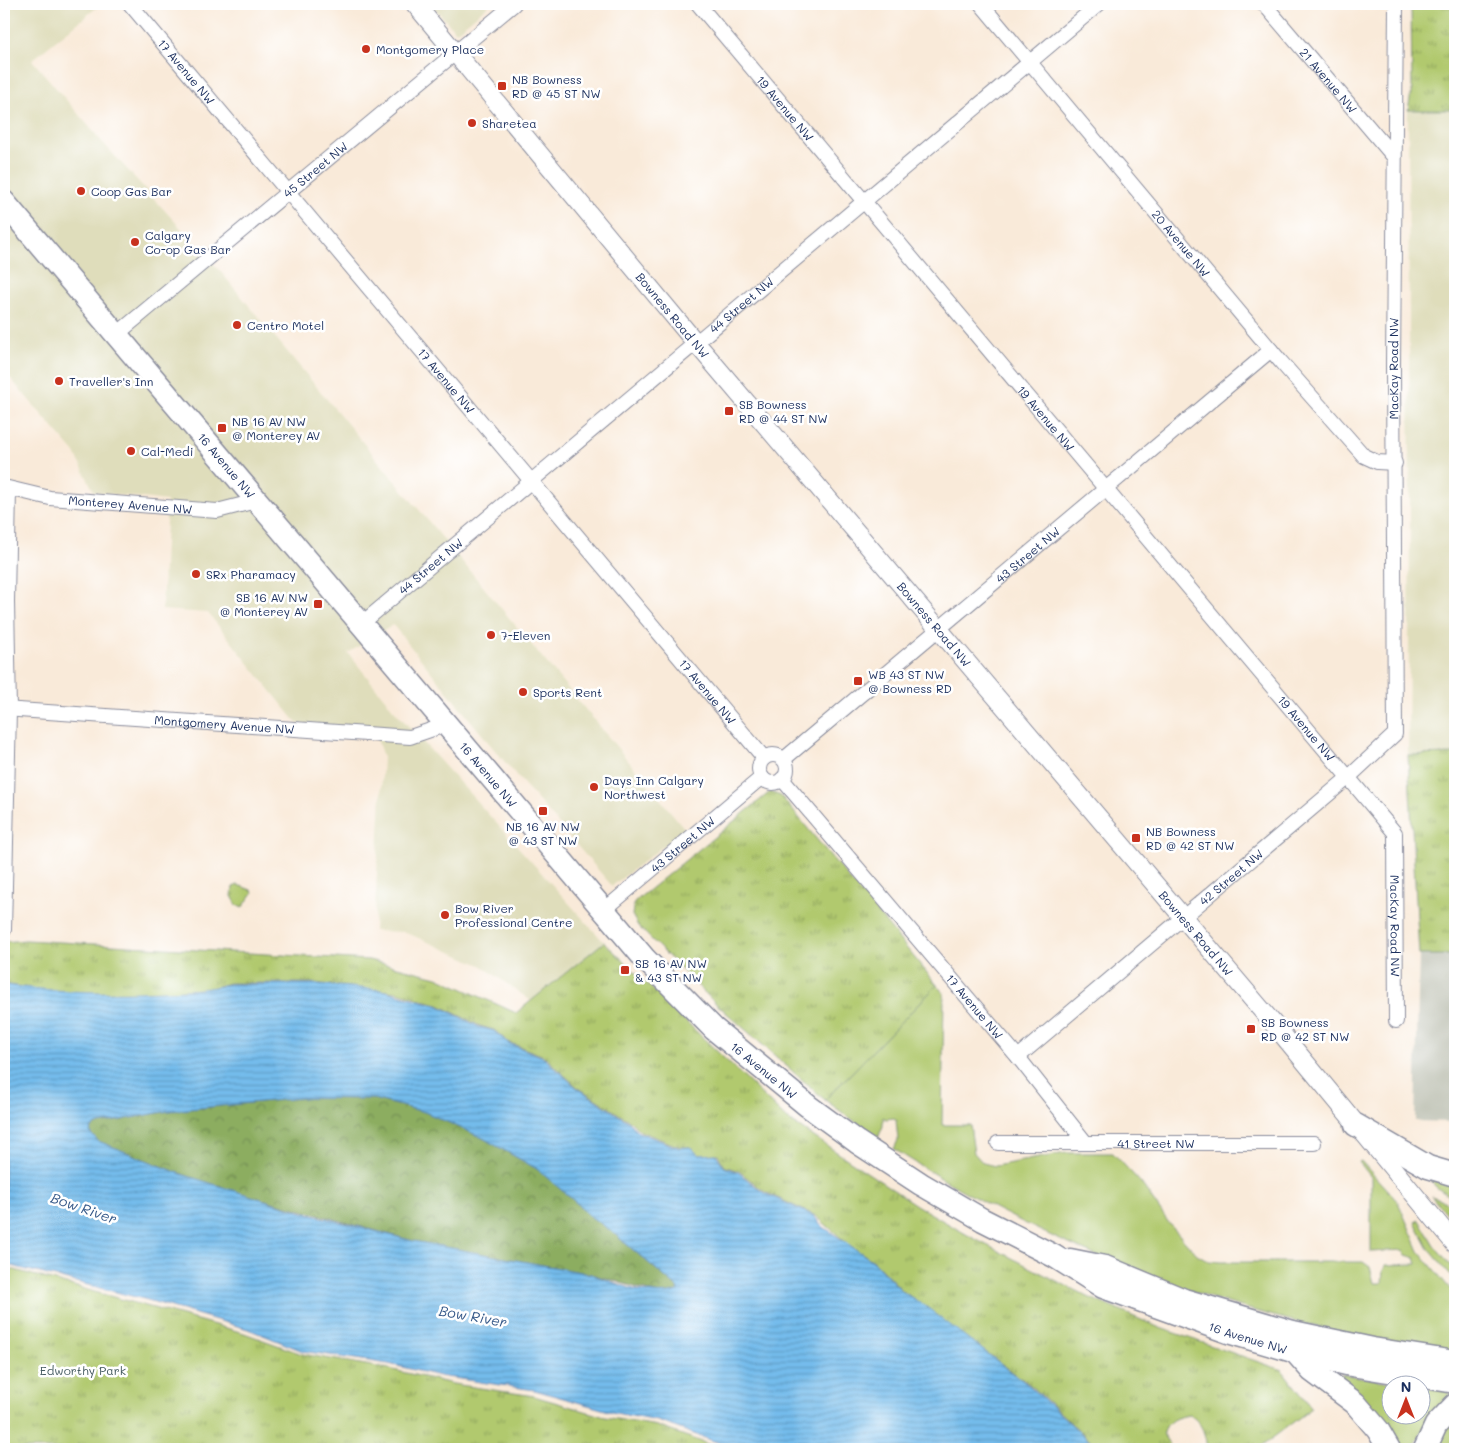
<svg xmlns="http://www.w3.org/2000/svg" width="1459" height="1453" font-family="Mali,sans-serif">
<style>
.built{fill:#dfddbb}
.industrial{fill:#c3c6b9}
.green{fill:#b1c96e;stroke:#667c66}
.forest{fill:url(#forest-crowns);stroke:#546e60}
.park{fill:url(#park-tufts);stroke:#667c66}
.water{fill:url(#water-rules);stroke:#4876a5;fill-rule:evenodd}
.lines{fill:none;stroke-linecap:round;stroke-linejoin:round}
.minor-casing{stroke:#8a8c9c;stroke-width:16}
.tertiary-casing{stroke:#8a8c9c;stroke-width:20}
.trunk-casing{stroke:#8a8c9c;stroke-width:25}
.minor{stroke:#fff;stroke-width:14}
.tertiary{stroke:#fff;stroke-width:18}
.trunk{stroke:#fff;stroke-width:22}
.poi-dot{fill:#c8321e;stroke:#fff;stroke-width:2}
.labels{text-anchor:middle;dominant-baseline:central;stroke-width:5;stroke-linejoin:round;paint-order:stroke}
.poi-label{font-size:12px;fill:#1b2f5e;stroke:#fff;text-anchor:start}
.street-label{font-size:12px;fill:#1b2f5e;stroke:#fff}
.park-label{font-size:12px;fill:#485d63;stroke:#fff}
.water-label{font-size:14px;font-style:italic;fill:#365989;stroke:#fff}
</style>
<defs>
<pattern id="forest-crowns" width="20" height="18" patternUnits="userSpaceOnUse" patternTransform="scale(1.25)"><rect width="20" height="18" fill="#8cad61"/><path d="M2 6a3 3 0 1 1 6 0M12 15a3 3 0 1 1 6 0" fill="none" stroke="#728d53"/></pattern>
<pattern id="park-tufts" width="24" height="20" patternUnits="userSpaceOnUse" patternTransform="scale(1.25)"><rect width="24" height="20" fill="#b1c96e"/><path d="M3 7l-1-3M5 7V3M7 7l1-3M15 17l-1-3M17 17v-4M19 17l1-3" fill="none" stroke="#8fa45e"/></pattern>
<pattern id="water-rules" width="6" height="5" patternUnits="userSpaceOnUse" patternTransform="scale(1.25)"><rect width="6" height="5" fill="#74bcec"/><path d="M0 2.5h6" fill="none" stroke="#5e99c2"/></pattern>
</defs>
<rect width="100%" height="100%" fill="#fff"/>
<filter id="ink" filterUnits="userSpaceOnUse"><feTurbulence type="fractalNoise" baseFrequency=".02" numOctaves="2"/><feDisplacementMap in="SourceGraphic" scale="10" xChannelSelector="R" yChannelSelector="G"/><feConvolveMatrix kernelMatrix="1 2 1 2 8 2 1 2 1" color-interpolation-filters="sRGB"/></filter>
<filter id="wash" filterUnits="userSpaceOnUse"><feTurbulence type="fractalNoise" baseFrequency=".0096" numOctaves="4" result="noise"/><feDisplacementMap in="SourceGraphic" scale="20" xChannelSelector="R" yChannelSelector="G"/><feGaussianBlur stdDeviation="1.12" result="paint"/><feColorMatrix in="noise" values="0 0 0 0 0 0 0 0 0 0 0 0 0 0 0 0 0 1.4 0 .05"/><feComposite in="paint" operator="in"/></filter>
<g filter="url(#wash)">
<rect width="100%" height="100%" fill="#f9ead9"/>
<g class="built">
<polygon points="4,4 101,4 32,60 104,144 220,271 685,829 612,886 498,754 393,625 348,653 393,709 604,942 531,1001 481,965 405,932 374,931 383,757 373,727 298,724 208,613 162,610 167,501 94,492 75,453 4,371"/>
<polygon points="431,4 490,4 456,32"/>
<polygon points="1408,110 1455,110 1455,754 1420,755 1408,755 1410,523"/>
</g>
<polygon class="industrial" points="1419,955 1455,955 1455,1122 1415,1121"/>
<g class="green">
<path d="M 937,985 L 944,994 L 942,1125 L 970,1125 L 974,1153 L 983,1163 L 995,1166 L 1066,1153 L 1113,1153 L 1141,1183 L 1171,1226 L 1197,1254 L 1209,1261 L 1222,1262 L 1363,1262 L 1370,1267 L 1374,1283 L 1382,1283 L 1383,1270 L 1386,1265 L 1417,1264 L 1415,1258 L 1406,1255 L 1403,1250 L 1371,1252 L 1371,1177 L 1359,1162 L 1361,1161 L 1398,1202 L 1419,1251 L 1455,1295 L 1455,1352 C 1258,1326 1061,1258 894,1149 L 898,1140 L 896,1120 L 894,1118 L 886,1119 L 883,1117 L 883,1126 L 878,1138 L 825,1100 Z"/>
<polygon points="1430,1180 1455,1186 1455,1200 1437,1188"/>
<polygon points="1431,1196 1441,1199 1455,1210 1455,1224"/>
<polygon points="1419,1220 1434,1245 1455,1270 1455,1280 1429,1249 1415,1222"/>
<path d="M 1342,1374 L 1409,1385 L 1392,1386 L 1392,1416 L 1422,1416 L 1422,1387 L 1448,1391 L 1451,1394 C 1434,1410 1422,1426 1414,1449 L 1398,1449 L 1368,1403 L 1341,1378 Z"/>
<polygon points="1455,1418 1455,1449 1435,1449 1443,1431"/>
</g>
<polygon class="forest" points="300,1098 374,1099 425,1112 483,1138 537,1169 579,1205 587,1214 610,1230 677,1287 678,1291 662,1295 591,1274 413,1241 240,1193 181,1174 98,1141 90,1133 91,1128 99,1124 168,1111"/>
<g class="park">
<polygon points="1411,4 1455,4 1455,110 1408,110 1412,88"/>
<polygon points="1455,754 1455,955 1419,955 1408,755"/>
<polygon points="770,792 781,796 937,985 825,1100 713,1001 638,926 632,915 634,902"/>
<polygon points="238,885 251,890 253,893 242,908 237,905 232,896 233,887"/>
<path d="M 26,940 L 369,960 L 437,977 L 516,1013 L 604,942 L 787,1119 L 916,1205 L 971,1237 L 1088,1297 L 1160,1328 L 1282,1370 L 1312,1408 L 1258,1449 L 1207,1449 C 1205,1434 1203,1424 1190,1415 C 1176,1417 1167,1420 1163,1434 L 1172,1449 L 1099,1449 L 1033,1387 L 903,1291 L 874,1261 L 849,1245 L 816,1216 L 765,1192 L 739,1171 L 724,1166 L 718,1154 L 699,1155 L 690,1147 L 680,1147 L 640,1131 L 631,1122 L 576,1086 L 544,1056 L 508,1042 L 494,1030 L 480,1026 L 437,1004 L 397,992 L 314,983 L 229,983 L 207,989 L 127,993 L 49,991 L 4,984 L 4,942 Z"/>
<polygon points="4,1267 244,1333 302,1354 389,1369 453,1384 534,1396 605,1417 657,1426 722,1449 5,1449"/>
</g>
<path class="water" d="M 229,984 L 315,984 L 382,990 L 437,1005 L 479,1027 L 494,1031 L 508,1043 L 543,1057 L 576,1087 L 630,1123 L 638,1132 L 679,1148 L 690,1147 L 699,1155 L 716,1154 L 724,1167 L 738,1172 L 764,1193 L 814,1216 L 822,1226 L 874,1262 L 903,1292 L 928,1308 L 1031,1387 L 1098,1449 L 736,1449 L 658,1421 L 616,1413 L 535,1390 L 440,1376 L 389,1364 L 303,1351 L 248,1329 L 148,1300 L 4,1264 L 4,985 C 58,992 110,994 164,991 C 187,990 207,990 229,984 ZM 300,1098 L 374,1099 L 425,1112 L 483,1138 L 537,1169 L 579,1205 L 587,1214 L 610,1230 L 677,1287 L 678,1291 C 654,1300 615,1283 591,1274 L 413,1241 L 309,1214 L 181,1174 L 98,1141 L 90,1133 L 91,1128 L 99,1124 L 168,1111 Z"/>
</g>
<g filter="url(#ink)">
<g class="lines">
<defs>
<g id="minor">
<path id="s1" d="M 130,4 L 764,758"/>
<path id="s2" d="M 698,4 L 1395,833 L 1396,1021"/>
<path id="s3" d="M 981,4 L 1281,362 L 1364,456 L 1377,462 L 1395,463"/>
<path id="s4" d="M 1264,4 L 1394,157"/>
<path id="s5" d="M 116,335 L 514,4"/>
<path id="s6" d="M 4,487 L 50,498 L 217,511 L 256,501"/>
<path id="s7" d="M 360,625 L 1099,4"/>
<path id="s8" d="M 4,709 L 410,737 L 445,725"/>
<circle cx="773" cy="769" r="14"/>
<path id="s9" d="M 784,759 L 1271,350"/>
<path id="s10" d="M 782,779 L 1018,1057 L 1086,1143"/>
<path id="s11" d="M 603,911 L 762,777"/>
<polyline points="4,930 9,710 7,602 9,489"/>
<path id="s12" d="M 1018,1057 L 1349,777 L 1395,734 L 1393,367 L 1396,4"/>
<path id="s13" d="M 998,1143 L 1314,1143"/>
</g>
<g id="tertiary">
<path id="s14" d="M 415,4 L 696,343 L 1282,1034 L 1455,1244"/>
</g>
<g id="trunk">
<path id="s15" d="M 4,202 L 645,959 L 714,1029 L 808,1106 L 857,1142 L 921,1184 L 983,1220 L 1054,1256 L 1103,1287 L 1228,1332 L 1296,1352 L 1351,1365 L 1455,1382"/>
<polyline points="1356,1125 1428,1167 1455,1175"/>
<polyline points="1070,1260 1105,1267 1184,1300 1293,1332 1373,1349 1455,1362"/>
<polyline points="1296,1353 1312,1371 1355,1403 1378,1430 1389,1449"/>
<polyline points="1425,1449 1436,1425 1455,1405"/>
</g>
</defs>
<use href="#minor" class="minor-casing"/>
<use href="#tertiary" class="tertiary-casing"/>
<use href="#trunk" class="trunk-casing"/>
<use href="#minor" class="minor"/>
<use href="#tertiary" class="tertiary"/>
<use href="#trunk" class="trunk"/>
</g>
</g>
<g class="poi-dot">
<circle cx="366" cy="49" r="5"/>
<rect x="497" y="81" width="10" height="10" rx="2.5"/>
<circle cx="472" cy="123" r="5"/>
<circle cx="81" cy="191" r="5"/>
<circle cx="135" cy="242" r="5"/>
<circle cx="237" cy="325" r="5"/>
<circle cx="59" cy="381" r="5"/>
<rect x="724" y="406" width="10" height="10" rx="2.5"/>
<rect x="217" y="423" width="10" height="10" rx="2.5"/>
<circle cx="131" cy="451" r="5"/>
<circle cx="196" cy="574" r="5"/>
<rect x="313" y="599" width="10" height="10" rx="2.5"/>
<circle cx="491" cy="635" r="5"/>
<rect x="853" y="676" width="10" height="10" rx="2.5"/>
<circle cx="523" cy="692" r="5"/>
<circle cx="594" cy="787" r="5"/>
<rect x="538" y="806" width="10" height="10" rx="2.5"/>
<rect x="1131" y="833" width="10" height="10" rx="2.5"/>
<circle cx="445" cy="915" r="5"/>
<rect x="620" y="965" width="10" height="10" rx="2.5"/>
<rect x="1246" y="1024" width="10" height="10" rx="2.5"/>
</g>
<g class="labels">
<g class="poi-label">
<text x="376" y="49">Montgomery Place</text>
<text x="512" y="79">NB Bowness<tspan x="512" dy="14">RD @ 45 ST NW</tspan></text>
<text x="482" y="123">Sharetea</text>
<text x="91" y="191">Coop Gas Bar</text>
<text x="145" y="235">Calgary<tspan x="145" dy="14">Co-op Gas Bar</tspan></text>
<text x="247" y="325">Centro Motel</text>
<text x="69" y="381">Traveller's Inn</text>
<text x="739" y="404">SB Bowness<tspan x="739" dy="14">RD @ 44 ST NW</tspan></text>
<text x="232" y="421">NB 16 AV NW<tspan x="232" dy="14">@ Monterey AV</tspan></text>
<text x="141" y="451">Cal-Medi</text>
<text x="206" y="574">SRx Pharamacy</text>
<text x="308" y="597" text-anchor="end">SB 16 AV NW<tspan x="308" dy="14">@ Monterey AV</tspan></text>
<text x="501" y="635">7-Eleven</text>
<text x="868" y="674">WB 43 ST NW<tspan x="868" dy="14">@ Bowness RD</tspan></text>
<text x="533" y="692">Sports Rent</text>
<text x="604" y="780">Days Inn Calgary<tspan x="604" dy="14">Northwest</tspan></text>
<text x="543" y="826" text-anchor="middle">NB 16 AV NW<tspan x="543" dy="14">@ 43 ST NW</tspan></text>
<text x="1146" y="831">NB Bowness<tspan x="1146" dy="14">RD @ 42 ST NW</tspan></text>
<text x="455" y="908">Bow River<tspan x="455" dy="14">Professional Centre</tspan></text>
<text x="635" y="963">SB 16 AV NW<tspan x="635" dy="14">&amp; 43 ST NW</tspan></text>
<text x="1261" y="1022">SB Bowness<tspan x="1261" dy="14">RD @ 42 ST NW</tspan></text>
</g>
<g class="street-label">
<text stroke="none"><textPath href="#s1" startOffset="88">17 Avenue NW</textPath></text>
<text stroke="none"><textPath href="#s4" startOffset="100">21 Avenue NW</textPath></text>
<text stroke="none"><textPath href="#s2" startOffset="136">19 Avenue NW</textPath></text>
<text stroke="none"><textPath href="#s5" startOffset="259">45 Street NW</textPath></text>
<text stroke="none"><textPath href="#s3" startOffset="312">20 Avenue NW</textPath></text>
<text stroke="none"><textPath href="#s7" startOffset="498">44 Street NW</textPath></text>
<text stroke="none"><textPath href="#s14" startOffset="404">Bowness Road NW</textPath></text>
<text stroke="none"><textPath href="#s12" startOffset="862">MacKay Road NW</textPath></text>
<text stroke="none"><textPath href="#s1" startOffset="492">17 Avenue NW</textPath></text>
<text stroke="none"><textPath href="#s2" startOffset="541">19 Avenue NW</textPath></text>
<text stroke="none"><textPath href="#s15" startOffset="345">16 Avenue NW</textPath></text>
<text stroke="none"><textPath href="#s6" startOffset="128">Monterey Avenue NW</textPath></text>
<text stroke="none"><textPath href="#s9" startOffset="318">43 Street NW</textPath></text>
<text stroke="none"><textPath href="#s7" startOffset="92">44 Street NW</textPath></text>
<text stroke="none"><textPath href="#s14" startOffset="809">Bowness Road NW</textPath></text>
<text stroke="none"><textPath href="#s1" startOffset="898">17 Avenue NW</textPath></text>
<text stroke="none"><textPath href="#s8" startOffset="221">Montgomery Avenue NW</textPath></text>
<text stroke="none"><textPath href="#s2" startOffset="946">19 Avenue NW</textPath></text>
<text stroke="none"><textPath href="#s15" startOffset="750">16 Avenue NW</textPath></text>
<text stroke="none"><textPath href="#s11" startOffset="104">43 Street NW</textPath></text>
<text stroke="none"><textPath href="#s12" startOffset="279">42 Street NW</textPath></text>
<text stroke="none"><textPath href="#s2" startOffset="1176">MacKay Road NW</textPath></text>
<text stroke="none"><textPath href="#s14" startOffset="1214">Bowness Road NW</textPath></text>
<text stroke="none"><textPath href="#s10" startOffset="298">17 Avenue NW</textPath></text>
<text stroke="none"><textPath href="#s15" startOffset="1155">16 Avenue NW</textPath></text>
<text stroke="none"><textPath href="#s13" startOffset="158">41 Street NW</textPath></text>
<text stroke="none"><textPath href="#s15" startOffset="1712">16 Avenue NW</textPath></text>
</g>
<g class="park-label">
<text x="83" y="1370">Edworthy Park</text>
</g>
<g class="water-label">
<text transform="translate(84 1208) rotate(19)">Bow River</text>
<text transform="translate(473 1316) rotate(10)">Bow River</text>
</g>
</g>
<rect width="1459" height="1453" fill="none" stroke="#fff" stroke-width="20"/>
<g transform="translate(1406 1400)"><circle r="24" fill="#ffffff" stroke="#a4acbf"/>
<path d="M0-4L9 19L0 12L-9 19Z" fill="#c8321e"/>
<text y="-8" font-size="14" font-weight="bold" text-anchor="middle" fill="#1b2f5e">N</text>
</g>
</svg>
